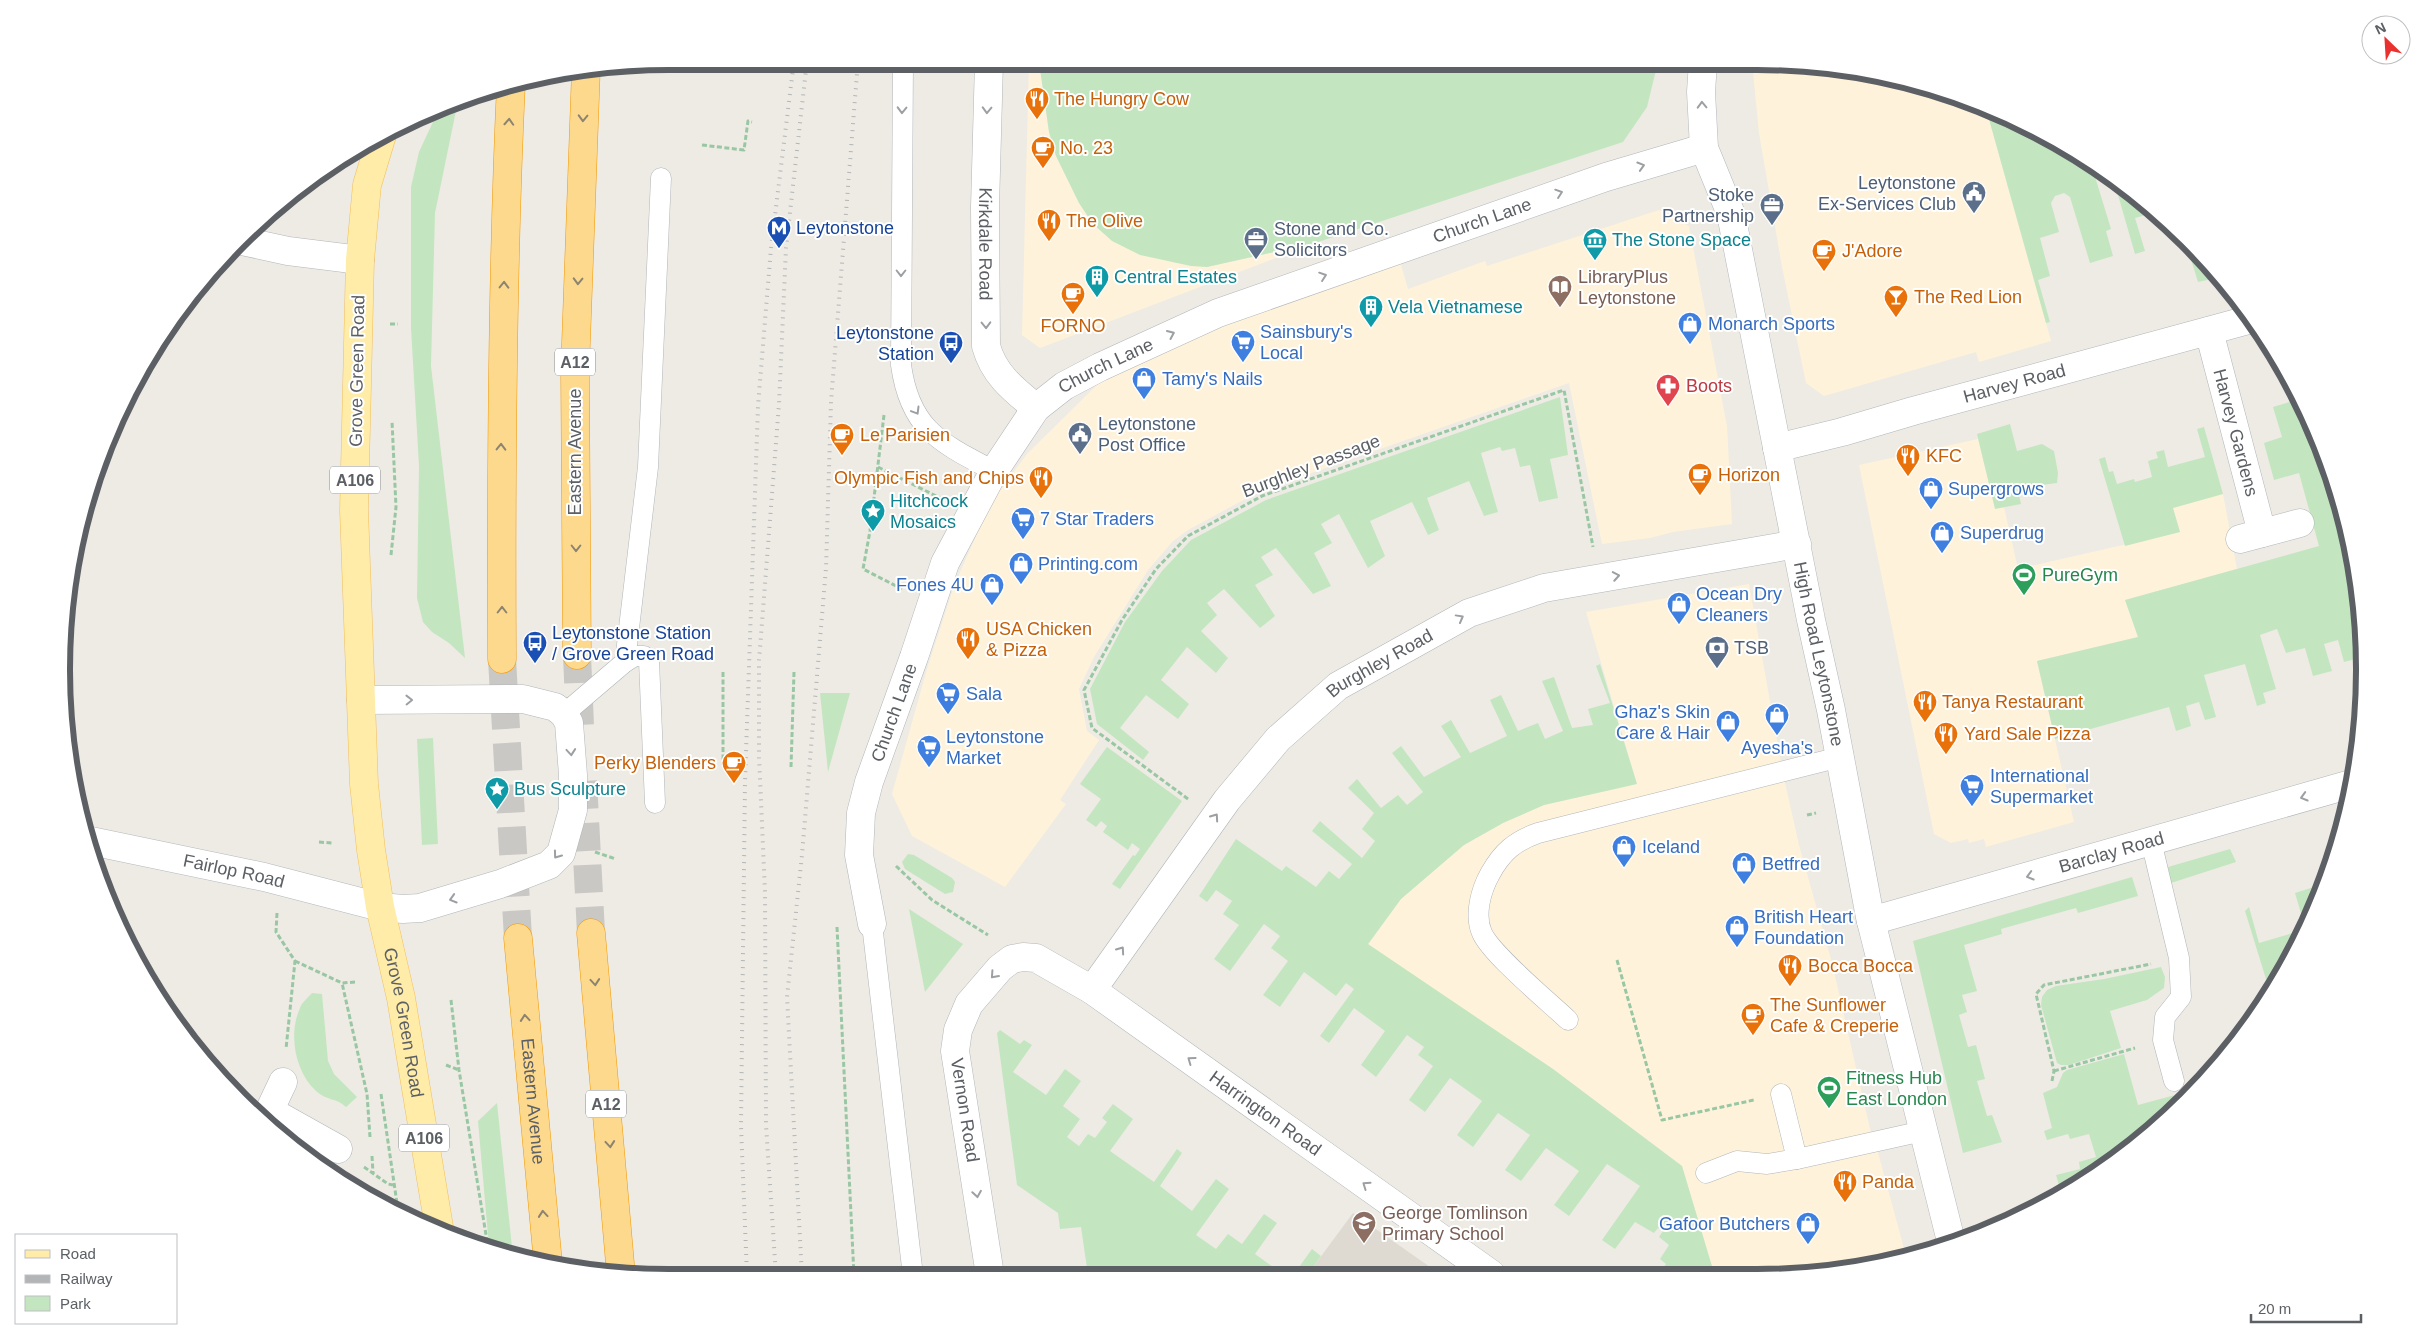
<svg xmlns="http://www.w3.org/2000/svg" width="2426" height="1339" font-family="Helvetica,sans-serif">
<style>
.commercial{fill:#fef3da}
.education{fill:#dedad2}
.green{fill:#c3e6c0}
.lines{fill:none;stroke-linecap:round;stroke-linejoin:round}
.highway-tunnel{stroke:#cac8c4;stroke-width:28;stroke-dasharray:28 14;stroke-linecap:butt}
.lane-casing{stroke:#b1b5b9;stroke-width:21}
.street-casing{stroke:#b1b5b9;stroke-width:29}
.secondary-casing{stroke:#b3b7bc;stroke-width:29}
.primary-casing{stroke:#f1be5a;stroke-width:29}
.highway-casing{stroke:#f29800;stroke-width:29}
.path{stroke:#99c7a4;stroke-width:3;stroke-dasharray:5 2.5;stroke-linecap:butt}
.lane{stroke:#fff;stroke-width:20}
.street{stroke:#fff;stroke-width:28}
.secondary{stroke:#fff;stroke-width:28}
.primary{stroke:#ffeca8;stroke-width:28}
.highway{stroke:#fdd98d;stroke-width:28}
.rail{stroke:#b3b4b5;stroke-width:4;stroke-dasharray:1 6;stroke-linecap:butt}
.oneway{stroke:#9da0a3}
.oneway2{stroke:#8c8471}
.labels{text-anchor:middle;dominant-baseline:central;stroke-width:4;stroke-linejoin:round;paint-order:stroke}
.shield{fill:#fff;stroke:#8d9093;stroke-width:1}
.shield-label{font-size:16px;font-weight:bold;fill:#5c6065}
.food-label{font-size:18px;fill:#c56008;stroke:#fff;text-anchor:start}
.service-label{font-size:18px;fill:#4e5e75;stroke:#fff;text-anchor:start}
.street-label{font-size:18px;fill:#5c6065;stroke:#fff}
.transit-label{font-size:18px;fill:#164399;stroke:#fff;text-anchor:start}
.culture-label{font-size:18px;fill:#0d838f;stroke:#fff;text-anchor:start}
.education-label{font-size:18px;fill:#785e54;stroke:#fff;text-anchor:start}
.shop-label{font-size:18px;fill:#366cbe;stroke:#fff;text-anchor:start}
.health-label{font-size:18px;fill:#be3a42;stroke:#fff;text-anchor:start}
.leisure-label{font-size:18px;fill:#27864d;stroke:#fff;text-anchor:start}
.rim{fill:none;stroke:#5c6065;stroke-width:6}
</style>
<rect width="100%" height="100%" fill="#eeebe4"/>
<g class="commercial">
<polygon points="1029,62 1039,62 1049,132 1056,156 1079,203 1093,224 1173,262 1207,267 1315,243 1040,348 1022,335"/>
<polygon points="1752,62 1796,63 1914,82 1987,112 2051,341 1979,362 1976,352 1824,396 1806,383 1782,267 1759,133"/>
<polygon points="1659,210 1689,226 1727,426 1732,524 1673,532 1650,538 1602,544 1569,383 1260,491 1188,530 1173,541 1148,570 1094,657 1079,689 1087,731 1099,740 1060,800 1066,804 1005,887 912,836 892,794 927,669 954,586 991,502 1027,454 1099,383 1184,337 1399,258 1408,289 1485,261 1487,266"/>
<polygon points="1978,439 1995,508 2004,507 2018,569 2180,532 2173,508 2223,494 2237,569 2125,600 2138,637 2037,661 2074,822 1986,847 1984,839 1969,843 1968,839 1951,843 1934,834 1859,465"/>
<polygon points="1749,584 1783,774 1799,845 1832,963 1873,1142 1877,1149 1906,1256 1836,1273 1714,1273 1682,1166 1553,1069 1368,945 1401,899 1464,845 1503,823 1544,805 1637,784 1586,612"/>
</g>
<polygon class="education" points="1353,1213 1440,1274 1308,1274"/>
<g class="green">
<polygon points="1039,62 1658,62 1647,107 1623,142 1315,243 1207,267 1191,266 1140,255 1112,241 1093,224 1079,203 1056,156 1049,132"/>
<polygon points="458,101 435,213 431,366 465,658 449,643 432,632 423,622 417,598 419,466 411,328 411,187 419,152 439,109"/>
<polygon points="1987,112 2060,143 2097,169 2093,170 2111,229 2106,231 2113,256 2090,263 2070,197 2064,193 2055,196 2051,203 2059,232 2040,238 2050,276 2038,280 2050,322 2046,323"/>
<polygon points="2114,181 2157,212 2135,218 2145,251 2135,254"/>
<polygon points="2186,243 2208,266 2212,279 2198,282"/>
<polygon points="1560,397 1568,455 1550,459 1558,498 1539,502 1530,465 1520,467 1515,448 1502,451 1500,447 1481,453 1498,512 1484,516 1469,481 1427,498 1439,530 1428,535 1412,502 1370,521 1385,556 1368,568 1339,514 1321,524 1332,543 1314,553 1331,586 1313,594 1276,548 1261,557 1273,575 1255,585 1275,616 1260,628 1224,589 1207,603 1217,615 1201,631 1228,658 1216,673 1187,647 1161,680 1189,704 1178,719 1146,695 1120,728 1149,752 1143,760 1097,724 1090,689 1125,622 1162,571 1191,540 1266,500"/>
<polygon points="2293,401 2300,424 2305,423 2309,439 2316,438 2344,512 2363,629 2363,657 2344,662 2338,640 2324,644 2332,671 2313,676 2305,648 2286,653 2277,629 2260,635 2276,689 2263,693 2266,703 2257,706 2245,664 2204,675 2216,717 2205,720 2199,702 2186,706 2191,726 2176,731 2169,707 2055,739 2037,661 2138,637 2125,600 2319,546 2299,473 2274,480 2264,443 2282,437 2273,407"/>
<polygon points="2010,424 2017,451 2042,444 2054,451 2058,473 2057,483 2027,487 2028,493 2019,495 2021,504 1995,509 1977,434"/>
<polygon points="2204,427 2223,494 2173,508 2180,532 2125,546 2099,459 2105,457 2109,472 2113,471 2117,484 2134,479 2135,482 2152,477 2148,461 2158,458 2156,452 2164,450 2168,467 2205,457 2197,429"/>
<polygon points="1600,664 1637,784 1544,805 1503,823 1464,845 1401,899 1368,944 1553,1069 1682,1166 1714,1273 1664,1273 1661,1271 1666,1264 1660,1259 1669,1245 1659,1237 1663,1231 1658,1228 1654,1233 1635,1222 1615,1249 1602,1240 1640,1186 1607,1164 1569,1216 1554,1205 1579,1171 1546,1148 1521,1181 1505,1170 1530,1135 1498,1113 1473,1147 1457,1135 1482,1101 1450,1078 1425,1112 1409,1100 1433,1066 1418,1055 1424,1047 1407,1035 1376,1077 1361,1065 1385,1031 1354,1008 1329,1043 1320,1036 1354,989 1346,983 1336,996 1304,972 1280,1007 1263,995 1288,961 1271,948 1280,936 1264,924 1230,971 1214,959 1239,925 1223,914 1232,901 1216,890 1207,902 1199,896 1236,839 1282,871 1286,866 1316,887 1329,871 1339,879 1352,864 1312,831 1320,821 1362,858 1375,841 1362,829 1374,813 1348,788 1357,779 1381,808 1398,795 1407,805 1423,792 1392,753 1401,746 1424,777 1461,757 1441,726 1451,720 1470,753 1507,736 1490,700 1501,695 1518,731 1538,723 1545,739 1563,731 1542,681 1554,677 1572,728 1593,725 1588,709 1610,703 1596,666"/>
<polygon points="820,693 850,693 828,772"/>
<polygon points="433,738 438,844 422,845 417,739"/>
<polygon points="1107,747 1182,801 1120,889 1112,884 1133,855 1135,856 1140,849 1132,843 1128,850 1103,832 1107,826 1101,821 1096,827 1086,820 1101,799 1080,784"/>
<polygon points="2230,849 2236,862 2171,883 2168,867"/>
<polygon points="908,854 914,855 952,878 955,882 953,892 945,894 905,869 902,862"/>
<polygon points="2132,877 2138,896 2078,913 2076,908 2001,929 2002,934 1964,945 1977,991 1962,995 1967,1012 1959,1015 1968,1047 1976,1045 1985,1079 1977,1081 1987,1116 1992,1115 2002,1142 1963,1153 1913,941"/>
<polygon points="2314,887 2317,898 2305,927 2295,893"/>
<polygon points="2249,907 2259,943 2303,930 2283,973 2270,992 2245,911"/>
<polygon points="909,909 963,944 925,992"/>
<polygon points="2161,967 2165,977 2164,988 2147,1000 2110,1011 2121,1048 2069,1065 2061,1065 2057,1063 2041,1005 2042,997 2047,990 2056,986 2104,979"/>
<path d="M 312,993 L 322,994 L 328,1061 L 334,1074 L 357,1097 L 346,1107 C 337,1098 327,1101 316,1091 C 295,1072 288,1034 300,1008 C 302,1002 308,998 312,993 Z"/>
<polygon points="1000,1030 1020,1044 1024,1040 1032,1045 1013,1072 1046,1095 1065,1069 1081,1081 1063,1106 1080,1119 1067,1137 1079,1146 1088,1134 1095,1138 1107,1122 1102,1118 1113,1104 1133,1119 1110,1151 1154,1182 1177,1149 1182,1153 1160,1186 1192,1211 1216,1179 1229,1189 1196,1235 1216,1249 1228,1234 1242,1244 1264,1214 1277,1223 1255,1254 1283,1274 1088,1275 1081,1227 1060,1229 1058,1213 1017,1185 997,1033"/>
<polygon points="2124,1054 2138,1105 2190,1091 2094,1175 2061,1192 2056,1175 2080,1169 2079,1162 2096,1157 2089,1134 2070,1139 2068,1134 2047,1140 2044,1131 2052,1128 2043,1093 2057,1087 2063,1073 2067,1070"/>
<polygon points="497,1103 513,1257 489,1247 478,1121"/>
<polygon points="1312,1249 1321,1256 1308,1274 1294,1274"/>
</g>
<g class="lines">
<g class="highway-tunnel">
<polyline points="577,655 580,726"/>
<polyline points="502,659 518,938"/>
<polyline points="583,781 591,933"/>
</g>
<defs>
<g id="lane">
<path d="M 903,62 L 901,365 C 910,430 941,443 994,471"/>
<polyline points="625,662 635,656 644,656 649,661 655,803"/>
<polyline points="564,714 625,662 648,467 661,178"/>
<polyline points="2151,841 2179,958 2181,997 2165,1017 2163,1040 2174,1081"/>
<polyline points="872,924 913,1276"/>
<path d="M 1568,1020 C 1549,1002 1491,954 1482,933 C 1474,915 1481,890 1490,874 C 1502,852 1515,841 1538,833 L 1840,757"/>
<polyline points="1781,1094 1797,1159 1923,1131"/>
<polyline points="1706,1173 1737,1161 1767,1164 1797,1159"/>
</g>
<g id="street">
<path id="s1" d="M 989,62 L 985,207 L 986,346 C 994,375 1014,390 1036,408"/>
<polyline points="242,241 288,251 360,260"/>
<path id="s2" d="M 2209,331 L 2262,533"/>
<path id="s3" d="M 1777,448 L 1842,432 L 1913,411 L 2252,319"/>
<polyline points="2240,539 2300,523"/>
<polyline points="361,700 523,699 555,707 564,714 569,723 573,775 573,810 561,853 549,865 500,884 420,908 403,909 380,907"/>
<path id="s4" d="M 1871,921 L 2351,784"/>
<path id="s5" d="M 872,924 L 859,855 L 861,813 L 869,782 L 914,657 L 945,563 L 994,471 L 1036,408 L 1064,386 L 1100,367 L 1218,313 L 1606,177 L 1704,148"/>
<path id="s6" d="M 1092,990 L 1227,800 L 1278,739 L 1338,686 L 1469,613 L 1544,588 L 1797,544"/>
<polyline points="270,1111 338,1149"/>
<polyline points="265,1120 283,1082"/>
<path id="s7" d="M 990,1275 L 955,1051 L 958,1030 L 969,1004 L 1000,968 L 1012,959 L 1023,957 L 1036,958 L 1092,990 L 1491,1274"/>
</g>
<g id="secondary">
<path id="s8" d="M 1703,62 L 1701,92 L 1704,148 L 1731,214 L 1811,620 L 1831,710 L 1870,917 L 1952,1245"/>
<path id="s9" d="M 86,840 L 264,877 L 380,907"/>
</g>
<g id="primary">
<path id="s10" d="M 382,135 L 367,185 L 360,260 L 354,510 L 364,784 L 371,850 L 380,907 L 401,998 L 439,1227"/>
</g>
<g id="highway">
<polyline points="577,655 575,370 586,69"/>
<path d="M 502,659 C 501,467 502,275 511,84"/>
<polyline points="591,933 621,1275"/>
<path id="s11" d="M 518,938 L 548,1263"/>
</g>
</defs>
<use href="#lane" class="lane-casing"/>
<use href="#street" class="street-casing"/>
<use href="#secondary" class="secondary-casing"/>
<use href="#primary" class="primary-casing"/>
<use href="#highway" class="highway-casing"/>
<g class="path">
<polyline points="702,145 744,150 748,121 752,122"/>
<polyline points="390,324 398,324"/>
<polyline points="884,415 870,531 863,569 902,589"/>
<polyline points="878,467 942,499"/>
<polyline points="391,555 396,507 392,421"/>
<polyline points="723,672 723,765"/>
<polyline points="791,767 794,672"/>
<polyline points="1188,799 1092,728 1084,690 1122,620 1156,569 1188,536 1262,496 1564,390 1593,547"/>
<polyline points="1807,815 1816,813"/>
<polyline points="319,842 332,843"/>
<polyline points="595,852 616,859"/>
<polyline points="896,866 932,900 988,935"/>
<polyline points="277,913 276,932 295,961 286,1049"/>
<polyline points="837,927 854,1276"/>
<polyline points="1617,960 1662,1120 1754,1100"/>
<polyline points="295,961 342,983"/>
<polyline points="355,982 342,983 367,1094 370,1137"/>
<polyline points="451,1000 459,1070 488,1247"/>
<polyline points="446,1065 459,1070"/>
<polyline points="2054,1071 2135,1048"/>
<polyline points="2052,1081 2054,1071 2036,994 2044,985 2151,964"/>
<polyline points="381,1094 398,1210"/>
<polyline points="372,1156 373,1173"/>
<polyline points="364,1167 388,1184 393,1185"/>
</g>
<use href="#lane" class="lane"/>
<use href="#street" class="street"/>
<use href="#secondary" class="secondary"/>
<use href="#primary" class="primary"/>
<use href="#highway" class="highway"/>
<g class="rail">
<polyline points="747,1276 741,1126 745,782 758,406 771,248 794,61"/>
<polyline points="776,1276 766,1125 765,892 759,756 759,661 779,404 786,248 807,61"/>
<polyline points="802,1276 787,997 802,855 826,568 831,402 858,61"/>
</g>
</g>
<defs><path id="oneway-chevron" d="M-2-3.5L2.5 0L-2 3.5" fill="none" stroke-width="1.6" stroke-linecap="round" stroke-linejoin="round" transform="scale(1.25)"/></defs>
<g class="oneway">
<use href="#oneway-chevron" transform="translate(1702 105) rotate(-92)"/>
<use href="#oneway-chevron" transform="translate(902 110) rotate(91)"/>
<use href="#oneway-chevron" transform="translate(987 110) rotate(92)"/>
<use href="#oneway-chevron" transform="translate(1641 166) rotate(-17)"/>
<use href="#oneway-chevron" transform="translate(1559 193) rotate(-19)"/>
<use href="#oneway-chevron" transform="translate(901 273) rotate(90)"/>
<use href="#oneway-chevron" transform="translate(1323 276) rotate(-19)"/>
<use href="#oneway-chevron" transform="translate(986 325) rotate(89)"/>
<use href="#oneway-chevron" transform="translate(1171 334) rotate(-24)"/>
<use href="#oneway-chevron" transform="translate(916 411) rotate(59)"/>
<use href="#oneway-chevron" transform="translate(1616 576) rotate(-10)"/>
<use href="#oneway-chevron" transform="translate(1460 618) rotate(-29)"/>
<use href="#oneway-chevron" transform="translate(409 700) rotate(-1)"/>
<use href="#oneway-chevron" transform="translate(571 752) rotate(85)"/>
<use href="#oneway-chevron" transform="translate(2304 797) rotate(164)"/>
<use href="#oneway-chevron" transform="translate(1215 817) rotate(-55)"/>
<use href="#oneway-chevron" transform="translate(557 855) rotate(126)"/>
<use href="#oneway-chevron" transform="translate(2030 876) rotate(164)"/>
<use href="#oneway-chevron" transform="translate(453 899) rotate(163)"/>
<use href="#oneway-chevron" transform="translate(1121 950) rotate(-55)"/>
<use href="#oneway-chevron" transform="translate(994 975) rotate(132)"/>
<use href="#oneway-chevron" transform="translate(1191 1060) rotate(-144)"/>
<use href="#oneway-chevron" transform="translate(1366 1185) rotate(-145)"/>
<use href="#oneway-chevron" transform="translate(977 1194) rotate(81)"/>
</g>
<g class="oneway2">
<use href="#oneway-chevron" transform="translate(583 118) rotate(92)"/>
<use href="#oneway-chevron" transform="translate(509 122) rotate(-87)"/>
<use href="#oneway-chevron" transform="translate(578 281) rotate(92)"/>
<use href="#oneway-chevron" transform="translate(504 285) rotate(-89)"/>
<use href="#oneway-chevron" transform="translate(501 447) rotate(-89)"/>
<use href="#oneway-chevron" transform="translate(576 548) rotate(90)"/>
<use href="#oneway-chevron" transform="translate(502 610) rotate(-90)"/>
<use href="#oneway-chevron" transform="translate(595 982) rotate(85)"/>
<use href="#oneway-chevron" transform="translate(525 1018) rotate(-95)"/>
<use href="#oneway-chevron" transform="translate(610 1144) rotate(85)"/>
<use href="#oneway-chevron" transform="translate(543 1214) rotate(-95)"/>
</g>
<defs>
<symbol id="restaurant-pin" viewBox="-11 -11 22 30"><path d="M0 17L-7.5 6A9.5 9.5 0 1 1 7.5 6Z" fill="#e8710a" stroke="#fff"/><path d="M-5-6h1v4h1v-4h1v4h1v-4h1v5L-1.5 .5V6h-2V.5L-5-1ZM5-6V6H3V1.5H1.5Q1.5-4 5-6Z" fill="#fff"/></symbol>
<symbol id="cafe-pin" viewBox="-11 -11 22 30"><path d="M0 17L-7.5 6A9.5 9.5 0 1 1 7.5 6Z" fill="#e8710a" stroke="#fff"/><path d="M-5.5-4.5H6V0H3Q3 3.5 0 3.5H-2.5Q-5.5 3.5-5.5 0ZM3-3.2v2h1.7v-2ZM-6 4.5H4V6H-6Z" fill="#fff"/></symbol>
<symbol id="civic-pin" viewBox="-11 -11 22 30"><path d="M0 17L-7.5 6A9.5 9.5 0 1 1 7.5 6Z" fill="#5c6f8a" stroke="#fff"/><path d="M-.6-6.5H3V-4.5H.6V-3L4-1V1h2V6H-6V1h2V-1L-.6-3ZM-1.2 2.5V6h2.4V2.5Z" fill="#fff"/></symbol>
<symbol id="office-pin" viewBox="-11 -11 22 30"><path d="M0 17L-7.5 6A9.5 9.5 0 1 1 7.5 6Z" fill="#5c6f8a" stroke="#fff"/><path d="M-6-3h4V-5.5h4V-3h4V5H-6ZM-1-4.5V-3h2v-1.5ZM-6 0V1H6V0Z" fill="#fff"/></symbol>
<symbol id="metro-pin" viewBox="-11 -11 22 30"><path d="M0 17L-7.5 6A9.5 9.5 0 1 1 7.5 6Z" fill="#1a4fb4" stroke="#fff"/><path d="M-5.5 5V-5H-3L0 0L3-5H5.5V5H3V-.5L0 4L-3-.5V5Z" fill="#fff"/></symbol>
<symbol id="museum-pin" viewBox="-11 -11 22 30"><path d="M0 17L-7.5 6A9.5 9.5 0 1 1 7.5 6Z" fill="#0f9aa8" stroke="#fff"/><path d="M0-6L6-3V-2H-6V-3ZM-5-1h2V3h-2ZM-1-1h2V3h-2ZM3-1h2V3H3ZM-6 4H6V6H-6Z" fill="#fff"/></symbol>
<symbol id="building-pin" viewBox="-11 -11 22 30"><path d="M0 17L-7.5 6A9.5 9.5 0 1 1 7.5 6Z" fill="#0f9aa8" stroke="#fff"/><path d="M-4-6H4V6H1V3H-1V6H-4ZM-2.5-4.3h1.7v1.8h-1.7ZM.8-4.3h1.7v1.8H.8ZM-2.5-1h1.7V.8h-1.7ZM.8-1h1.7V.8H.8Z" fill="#fff"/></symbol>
<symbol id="library-pin" viewBox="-11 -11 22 30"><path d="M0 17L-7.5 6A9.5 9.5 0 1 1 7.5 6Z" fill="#8d6e63" stroke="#fff"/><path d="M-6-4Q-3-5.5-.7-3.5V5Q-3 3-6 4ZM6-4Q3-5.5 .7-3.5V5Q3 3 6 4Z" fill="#fff"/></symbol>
<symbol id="bar-pin" viewBox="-11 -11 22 30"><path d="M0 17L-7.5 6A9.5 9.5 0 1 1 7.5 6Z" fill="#e8710a" stroke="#fff"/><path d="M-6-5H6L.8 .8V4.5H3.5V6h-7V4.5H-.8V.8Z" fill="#fff"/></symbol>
<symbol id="shop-pin" viewBox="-11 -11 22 30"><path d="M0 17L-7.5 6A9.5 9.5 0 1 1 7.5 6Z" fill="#3f7fe0" stroke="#fff"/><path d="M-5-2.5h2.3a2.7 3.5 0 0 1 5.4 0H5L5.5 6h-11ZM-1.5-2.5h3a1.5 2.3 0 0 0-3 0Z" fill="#fff"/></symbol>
<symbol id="supermarket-pin" viewBox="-11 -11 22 30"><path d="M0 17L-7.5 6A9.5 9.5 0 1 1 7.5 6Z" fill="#3f7fe0" stroke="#fff"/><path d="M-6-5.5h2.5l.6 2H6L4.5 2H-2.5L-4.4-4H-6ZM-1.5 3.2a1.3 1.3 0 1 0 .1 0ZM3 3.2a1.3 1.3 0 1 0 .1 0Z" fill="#fff"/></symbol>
<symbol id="bus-pin" viewBox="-11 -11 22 30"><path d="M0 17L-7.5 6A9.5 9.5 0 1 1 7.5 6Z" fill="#1a4fb4" stroke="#fff"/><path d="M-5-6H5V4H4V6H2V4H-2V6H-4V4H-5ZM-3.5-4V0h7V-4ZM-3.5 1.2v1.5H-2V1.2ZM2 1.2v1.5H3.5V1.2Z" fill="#fff"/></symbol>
<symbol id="pharmacy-pin" viewBox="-11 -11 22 30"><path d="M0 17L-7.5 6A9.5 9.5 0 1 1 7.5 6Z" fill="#e0444e" stroke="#fff"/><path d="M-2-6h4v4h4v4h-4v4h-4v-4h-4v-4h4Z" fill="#fff"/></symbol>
<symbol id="sight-pin" viewBox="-11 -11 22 30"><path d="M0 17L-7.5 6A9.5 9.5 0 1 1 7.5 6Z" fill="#0f9aa8" stroke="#fff"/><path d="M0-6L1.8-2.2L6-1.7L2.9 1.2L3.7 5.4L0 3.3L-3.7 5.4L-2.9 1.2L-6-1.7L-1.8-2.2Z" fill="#fff"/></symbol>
<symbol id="stadium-pin" viewBox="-11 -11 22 30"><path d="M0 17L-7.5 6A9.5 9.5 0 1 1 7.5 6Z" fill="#2e9e5b" stroke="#fff"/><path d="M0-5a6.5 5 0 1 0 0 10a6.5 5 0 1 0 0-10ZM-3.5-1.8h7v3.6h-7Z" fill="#fff"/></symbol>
<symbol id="bank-pin" viewBox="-11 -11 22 30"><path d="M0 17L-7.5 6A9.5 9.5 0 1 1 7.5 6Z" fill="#5c6f8a" stroke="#fff"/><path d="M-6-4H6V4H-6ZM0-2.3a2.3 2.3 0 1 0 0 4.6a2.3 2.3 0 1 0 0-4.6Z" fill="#fff"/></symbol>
<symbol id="school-pin" viewBox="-11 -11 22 30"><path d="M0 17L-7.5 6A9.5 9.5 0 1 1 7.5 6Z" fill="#8d6e63" stroke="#fff"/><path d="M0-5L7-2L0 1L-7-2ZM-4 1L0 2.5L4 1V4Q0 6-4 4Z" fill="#fff"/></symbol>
</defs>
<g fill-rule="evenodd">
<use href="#restaurant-pin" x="1023" y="85" width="28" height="38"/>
<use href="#cafe-pin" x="1029" y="134" width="28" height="38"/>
<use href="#civic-pin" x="1960" y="179" width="28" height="38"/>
<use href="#office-pin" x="1758" y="191" width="28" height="38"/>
<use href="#restaurant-pin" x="1035" y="207" width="28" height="38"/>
<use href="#metro-pin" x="765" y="214" width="28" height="38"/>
<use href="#office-pin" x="1242" y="225" width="28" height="38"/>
<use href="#museum-pin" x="1581" y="226" width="28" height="38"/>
<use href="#cafe-pin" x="1810" y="237" width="28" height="38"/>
<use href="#building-pin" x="1083" y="263" width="28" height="38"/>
<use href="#library-pin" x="1546" y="273" width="28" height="38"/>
<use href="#cafe-pin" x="1059" y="280" width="28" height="38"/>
<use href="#bar-pin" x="1882" y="283" width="28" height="38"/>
<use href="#building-pin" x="1357" y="293" width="28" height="38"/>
<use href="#shop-pin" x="1676" y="310" width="28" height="38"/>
<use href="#supermarket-pin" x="1229" y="328" width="28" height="38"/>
<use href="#bus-pin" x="937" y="329" width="28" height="38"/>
<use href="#shop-pin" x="1130" y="365" width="28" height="38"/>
<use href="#pharmacy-pin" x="1654" y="372" width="28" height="38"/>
<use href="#civic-pin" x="1066" y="420" width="28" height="38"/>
<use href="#cafe-pin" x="828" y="421" width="28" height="38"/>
<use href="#restaurant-pin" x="1894" y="442" width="28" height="38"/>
<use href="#cafe-pin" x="1686" y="461" width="28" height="38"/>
<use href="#restaurant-pin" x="1027" y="464" width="28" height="38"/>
<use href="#shop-pin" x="1917" y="475" width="28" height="38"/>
<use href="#sight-pin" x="859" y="497" width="28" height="38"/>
<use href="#supermarket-pin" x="1009" y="505" width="28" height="38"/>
<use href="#shop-pin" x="1928" y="519" width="28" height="38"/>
<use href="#shop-pin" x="1007" y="550" width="28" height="38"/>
<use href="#stadium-pin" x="2010" y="561" width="28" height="38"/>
<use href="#shop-pin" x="978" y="571" width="28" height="38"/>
<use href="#shop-pin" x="1665" y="590" width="28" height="38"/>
<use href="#restaurant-pin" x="954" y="625" width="28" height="38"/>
<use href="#bus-pin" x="521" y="629" width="28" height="38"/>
<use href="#bank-pin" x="1703" y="634" width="28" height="38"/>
<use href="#supermarket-pin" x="934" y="680" width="28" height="38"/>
<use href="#restaurant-pin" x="1911" y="688" width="28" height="38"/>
<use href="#shop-pin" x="1763" y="701" width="28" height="38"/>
<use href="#shop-pin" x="1714" y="708" width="28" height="38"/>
<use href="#restaurant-pin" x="1932" y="720" width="28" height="38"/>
<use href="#supermarket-pin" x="915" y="733" width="28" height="38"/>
<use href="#cafe-pin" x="720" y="749" width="28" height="38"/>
<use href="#supermarket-pin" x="1958" y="772" width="28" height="38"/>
<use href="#sight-pin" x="483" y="775" width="28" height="38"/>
<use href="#shop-pin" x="1610" y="833" width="28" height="38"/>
<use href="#shop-pin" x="1730" y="850" width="28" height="38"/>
<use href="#shop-pin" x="1723" y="913" width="28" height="38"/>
<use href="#restaurant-pin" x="1776" y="952" width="28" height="38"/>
<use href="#cafe-pin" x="1739" y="1001" width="28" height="38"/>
<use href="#stadium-pin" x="1815" y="1074" width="28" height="38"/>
<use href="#restaurant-pin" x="1831" y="1168" width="28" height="38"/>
<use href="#school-pin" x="1350" y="1209" width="28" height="38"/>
<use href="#shop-pin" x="1794" y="1210" width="28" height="38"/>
</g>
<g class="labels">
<g class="shield">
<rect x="555" y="348.5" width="40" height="27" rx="4"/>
<rect x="330" y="466.5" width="50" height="27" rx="4"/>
<rect x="586" y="1090.5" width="40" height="27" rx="4"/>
<rect x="399" y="1124.5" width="50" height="27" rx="4"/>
</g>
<g class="shield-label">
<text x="575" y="362">A12</text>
<text x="355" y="480">A106</text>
<text x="606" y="1104">A12</text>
<text x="424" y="1138">A106</text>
</g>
<g class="food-label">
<text x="1054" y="99">The Hungry Cow</text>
<text x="1060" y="148">No. 23</text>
<text x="1066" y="221">The Olive</text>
<text x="1842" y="251">J'Adore</text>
<text x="1914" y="297">The Red Lion</text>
<text x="1073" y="326" text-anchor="middle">FORNO</text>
<text x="860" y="435">Le Parisien</text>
<text x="1926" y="456">KFC</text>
<text x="1718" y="475">Horizon</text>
<text x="1024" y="478" text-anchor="end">Olympic Fish and Chips</text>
<text x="986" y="629">USA Chicken<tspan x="986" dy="21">&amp; Pizza</tspan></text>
<text x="1942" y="702">Tanya Restaurant</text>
<text x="1964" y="734">Yard Sale Pizza</text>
<text x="716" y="763" text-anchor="end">Perky Blenders</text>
<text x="1808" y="966">Bocca Bocca</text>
<text x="1770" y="1005">The Sunflower<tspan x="1770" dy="21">Cafe &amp; Creperie</tspan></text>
<text x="1862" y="1182">Panda</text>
</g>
<g class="service-label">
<text x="1956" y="183" text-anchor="end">Leytonstone<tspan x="1956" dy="21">Ex-Services Club</tspan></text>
<text x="1754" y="195" text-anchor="end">Stoke<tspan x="1754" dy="21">Partnership</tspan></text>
<text x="1274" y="229">Stone and Co.<tspan x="1274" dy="21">Solicitors</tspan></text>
<text x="1098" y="424">Leytonstone<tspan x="1098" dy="21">Post Office</tspan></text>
<text x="1734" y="648">TSB</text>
</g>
<g class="street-label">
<text stroke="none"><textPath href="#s5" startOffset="1042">Church Lane</textPath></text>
<text stroke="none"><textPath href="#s1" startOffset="182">Kirkdale Road</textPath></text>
<text stroke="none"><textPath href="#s5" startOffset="638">Church Lane</textPath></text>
<text transform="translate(357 371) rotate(-89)">Grove Green Road</text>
<text stroke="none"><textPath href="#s3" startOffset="246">Harvey Road</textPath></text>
<text stroke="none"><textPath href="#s2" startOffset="105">Harvey Gardens</textPath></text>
<text transform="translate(575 452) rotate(-90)">Eastern Avenue</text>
<text transform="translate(1311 466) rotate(-21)">Burghley Passage</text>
<text stroke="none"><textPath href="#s8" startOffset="606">High Road Leytonstone</textPath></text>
<text stroke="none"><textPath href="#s6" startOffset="440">Burghley Road</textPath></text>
<text stroke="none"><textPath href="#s5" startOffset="218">Church Lane</textPath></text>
<text stroke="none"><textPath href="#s4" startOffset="250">Barclay Road</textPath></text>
<text stroke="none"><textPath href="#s9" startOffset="151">Fairlop Road</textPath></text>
<text stroke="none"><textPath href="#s10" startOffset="894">Grove Green Road</textPath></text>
<text stroke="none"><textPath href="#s11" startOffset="164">Eastern Avenue</textPath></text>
<text transform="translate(965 1110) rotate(81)">Vernon Road</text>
<text stroke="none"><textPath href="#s7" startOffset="640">Harrington Road</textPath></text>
</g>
<g class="transit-label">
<text x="796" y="228">Leytonstone</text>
<text x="934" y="333" text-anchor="end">Leytonstone<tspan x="934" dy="21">Station</tspan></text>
<text x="552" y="633">Leytonstone Station<tspan x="552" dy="21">/ Grove Green Road</tspan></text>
</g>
<g class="culture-label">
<text x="1612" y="240">The Stone Space</text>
<text x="1114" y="277">Central Estates</text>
<text x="1388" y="307">Vela Vietnamese</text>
<text x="890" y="501">Hitchcock<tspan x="890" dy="21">Mosaics</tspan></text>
<text x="514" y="789">Bus Sculpture</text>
</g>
<g class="education-label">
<text x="1578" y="277">LibraryPlus<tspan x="1578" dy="21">Leytonstone</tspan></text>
<text x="1382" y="1213">George Tomlinson<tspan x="1382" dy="21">Primary School</tspan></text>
</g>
<g class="shop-label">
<text x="1708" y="324">Monarch Sports</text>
<text x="1260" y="332">Sainsbury's<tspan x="1260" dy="21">Local</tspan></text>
<text x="1162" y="379">Tamy's Nails</text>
<text x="1948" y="489">Supergrows</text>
<text x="1040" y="519">7 Star Traders</text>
<text x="1960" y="533">Superdrug</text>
<text x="1038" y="564">Printing.com</text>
<text x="974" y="585" text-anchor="end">Fones 4U</text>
<text x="1696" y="594">Ocean Dry<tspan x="1696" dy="21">Cleaners</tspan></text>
<text x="966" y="694">Sala</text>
<text x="1710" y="712" text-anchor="end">Ghaz's Skin<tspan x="1710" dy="21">Care &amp; Hair</tspan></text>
<text x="946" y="737">Leytonstone<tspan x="946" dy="21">Market</tspan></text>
<text x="1777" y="748" text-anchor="middle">Ayesha's</text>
<text x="1990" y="776">International<tspan x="1990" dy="21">Supermarket</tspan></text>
<text x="1642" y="847">Iceland</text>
<text x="1762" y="864">Betfred</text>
<text x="1754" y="917">British Heart<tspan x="1754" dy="21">Foundation</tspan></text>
<text x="1790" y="1224" text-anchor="end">Gafoor Butchers</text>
</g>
<g class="health-label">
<text x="1686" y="386">Boots</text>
</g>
<g class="leisure-label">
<text x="2042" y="575">PureGym</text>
<text x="1846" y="1078">Fitness Hub<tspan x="1846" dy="21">East London</tspan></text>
</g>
</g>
<path d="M0 0H2426V1339H0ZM669 70H1757A599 599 0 0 1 2356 669V670A599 599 0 0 1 1757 1269H669A599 599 0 0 1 70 670V669A599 599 0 0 1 669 70Z" fill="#fff" fill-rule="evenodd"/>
<path class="rim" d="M669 70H1757A599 599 0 0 1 2356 669V670A599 599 0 0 1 1757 1269H669A599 599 0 0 1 70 670V669A599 599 0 0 1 669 70Z"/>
<rect x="15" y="1234" width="162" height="90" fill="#ffffff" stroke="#bebfc1"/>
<rect x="25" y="1250" width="25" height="8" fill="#ffeca8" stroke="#bebfc1"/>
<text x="60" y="1259" font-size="15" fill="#5c6065">Road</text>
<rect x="25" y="1275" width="25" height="8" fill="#b3b4b5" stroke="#bebfc1"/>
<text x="60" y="1284" font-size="15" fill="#5c6065">Railway</text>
<rect x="25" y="1296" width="25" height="15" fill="#c3e6c0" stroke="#bebfc1"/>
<text x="60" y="1309" font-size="15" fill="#5c6065">Park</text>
<g transform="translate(2386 40) rotate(335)"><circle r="24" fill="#ffffff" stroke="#bebfc1"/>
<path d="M0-4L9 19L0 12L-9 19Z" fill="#e9322f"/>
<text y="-8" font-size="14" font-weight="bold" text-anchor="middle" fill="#5c6065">N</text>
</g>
<path d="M2251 1314v8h110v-8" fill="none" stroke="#5c6065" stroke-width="2.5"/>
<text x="2258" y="1314" font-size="15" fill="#5c6065" stroke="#ffffff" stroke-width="4" paint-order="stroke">20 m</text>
</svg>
